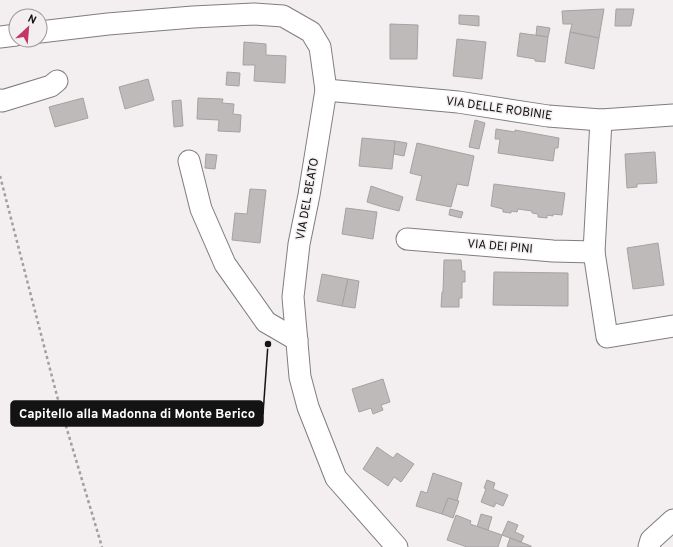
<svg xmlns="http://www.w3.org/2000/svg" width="673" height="547" font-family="Overpass,sans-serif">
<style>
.building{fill:#bebaba;stroke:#a6a1a2}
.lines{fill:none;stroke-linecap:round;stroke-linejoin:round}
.minor-casing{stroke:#817d7e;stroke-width:23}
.path{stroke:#a39fa0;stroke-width:2.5;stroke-dasharray:3 3;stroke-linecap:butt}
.minor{stroke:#fff;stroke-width:21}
.labels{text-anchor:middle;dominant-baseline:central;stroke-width:3;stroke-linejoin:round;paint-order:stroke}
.street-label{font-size:12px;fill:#141313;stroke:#f3eeef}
.leader{fill:none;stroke:#141313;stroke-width:1.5}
.callout-dot{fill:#141313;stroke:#f3eeef;stroke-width:1.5}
.callout{fill:#141313;stroke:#141313;stroke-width:1.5}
.callout-label{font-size:13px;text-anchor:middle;font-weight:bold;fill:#fff}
</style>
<rect width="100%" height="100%" fill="#f3eeef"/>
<g class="building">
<polygon points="604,9 599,38 570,32 572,24 563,24 562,11"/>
<polygon points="616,9 634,9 631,26 615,26"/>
<polygon points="459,15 479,16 479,26 459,24"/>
<polygon points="390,24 418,25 417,59 390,59"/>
<polygon points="537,26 550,28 548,37 536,35"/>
<polygon points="570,32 599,38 594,69 565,63"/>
<polygon points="520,33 548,37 545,62 535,61 535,59 517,56"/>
<polygon points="457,39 486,42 482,79 453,76"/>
<polygon points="244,42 266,44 266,55 286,56 285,83 254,81 255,65 243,65"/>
<polygon points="227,72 240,73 239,86 226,85"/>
<polygon points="148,79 154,100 125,109 119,87"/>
<polygon points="83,98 88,118 55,127 49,107"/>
<polygon points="198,98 223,99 222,103 234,104 233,114 241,115 240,132 218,131 219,120 197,119"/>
<polygon points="181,100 183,126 174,127 172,101"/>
<polygon points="475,120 485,123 479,149 469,147"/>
<polygon points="496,129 515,132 515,130 559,138 558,148 555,148 553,161 498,153 500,139 495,139"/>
<polygon points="362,138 395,141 392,169 359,166"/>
<polygon points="395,141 407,143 404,156 394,154"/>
<polygon points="417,143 474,156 468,186 457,184 451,207 416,200 422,176 410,173"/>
<polygon points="655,152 657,183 637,184 637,187 627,188 625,154"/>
<polygon points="206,154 217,155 215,169 205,168"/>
<polygon points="494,184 565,193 562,215 553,214 553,216 547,215 547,218 538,217 538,214 532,213 532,211 518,209 517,212 511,211 511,213 503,212 503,209 491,206"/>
<polygon points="371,186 403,197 399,211 383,207 367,202"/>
<polygon points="250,189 266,190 260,243 232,240 235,213 247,214"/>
<polygon points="346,208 377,212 373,239 342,234"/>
<polygon points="450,209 463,212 461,218 449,215"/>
<polygon points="658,243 664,285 633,289 627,248"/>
<polygon points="444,260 461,260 462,271 465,271 465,282 462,282 462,298 459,298 459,307 441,307 442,292 443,292"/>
<polygon points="494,272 568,273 568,306 493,305"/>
<polygon points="322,274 348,279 342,306 317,301"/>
<polygon points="348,279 359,281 355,308 342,306"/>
<polygon points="383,379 390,402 381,405 383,410 373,414 371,408 359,412 352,389"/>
<polygon points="377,447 393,458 397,453 414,464 401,482 394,477 388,486 363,469"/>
<polygon points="433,473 462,483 457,501 448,498 442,514 416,506 421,491 427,493"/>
<polygon points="487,480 495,483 493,489 508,495 503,506 496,503 494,507 481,502 486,489 484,488"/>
<polygon points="448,498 459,501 453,518 442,514"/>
<polygon points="481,514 492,517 488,530 477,527"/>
<polygon points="456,515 471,521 470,524 502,535 498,547 467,547 447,540"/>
<polygon points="508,521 518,525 515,532 524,536 521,542 502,535"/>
<polygon points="510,538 531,546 531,547 507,547"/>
</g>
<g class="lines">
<defs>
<g id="minor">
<polyline points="40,32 108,24 193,17 254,14 283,16 311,32 320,47 326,90 309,195 299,244 293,297 300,377 308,407 336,478 397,547"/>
<polyline points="0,37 16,35"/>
<polyline points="326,90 458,102 548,116 601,120 673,115"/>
<polyline points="0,100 2,101 51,86 57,81"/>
<polyline points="601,120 594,252 607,337 673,326"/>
<polyline points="189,161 201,209 225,264 266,322 297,340"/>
<polyline points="407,239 553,251 594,252"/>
<polyline points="649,547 651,540 673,520"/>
</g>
</defs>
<use href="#minor" class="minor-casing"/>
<polyline class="path" points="0,176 57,396 102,547"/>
<use href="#minor" class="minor"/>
</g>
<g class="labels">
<g class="street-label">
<text transform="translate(499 109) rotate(8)">VIA DELLE ROBINIE</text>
<text transform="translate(308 199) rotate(-80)">VIA DEL BEATO</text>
<text transform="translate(500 247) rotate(5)">VIA DEI PINI</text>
</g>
</g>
<path class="leader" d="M268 344L263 414"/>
<circle class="callout-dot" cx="268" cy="344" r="4"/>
<rect class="callout" x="11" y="401" width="252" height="25" rx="4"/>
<g class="callout-label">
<text x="137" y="418">Capitello alla Madonna di Monte Berico</text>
</g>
<g transform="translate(28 28) rotate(26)"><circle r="19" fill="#f3eeef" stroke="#9a9697"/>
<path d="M0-3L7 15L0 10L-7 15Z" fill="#c23565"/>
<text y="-6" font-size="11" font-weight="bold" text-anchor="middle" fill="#141313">N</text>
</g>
</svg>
